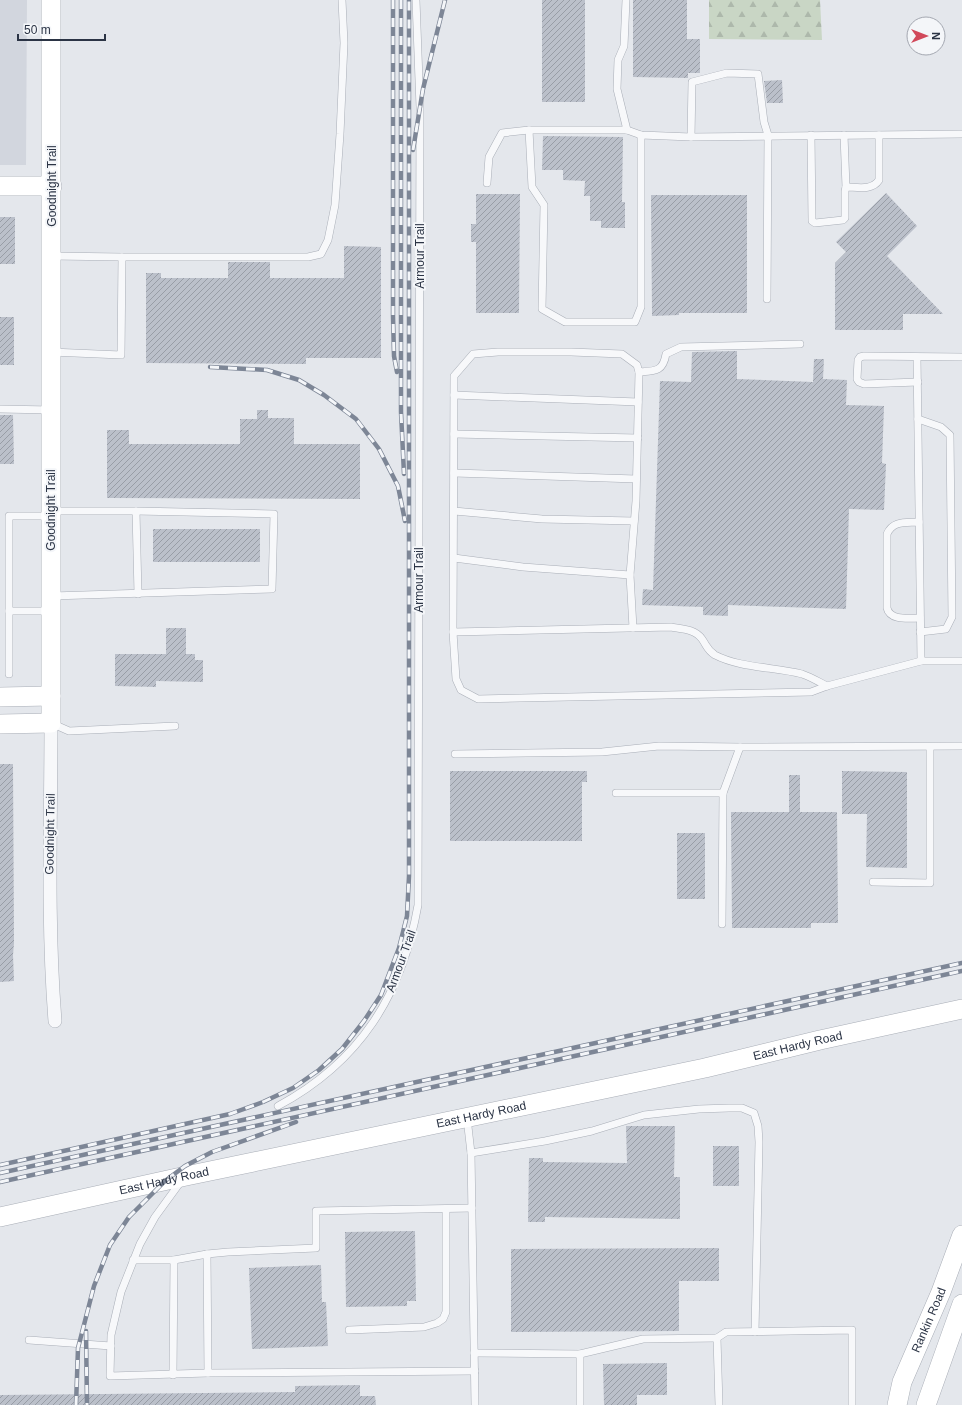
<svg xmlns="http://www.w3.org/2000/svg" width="962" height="1405" font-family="Arial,sans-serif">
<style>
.built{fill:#d2d6de}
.forest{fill:url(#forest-firs)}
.building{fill:url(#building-hatch)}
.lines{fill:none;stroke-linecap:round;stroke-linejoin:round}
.lane-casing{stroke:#a9aeb7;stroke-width:8}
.street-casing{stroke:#a9aeb7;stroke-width:14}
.secondary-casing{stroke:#a9aeb7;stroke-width:20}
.lane{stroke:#f7f8fa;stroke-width:7}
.street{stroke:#f7f8fa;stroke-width:13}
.secondary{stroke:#fff;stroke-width:19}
.rail-casing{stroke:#7d8696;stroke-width:4.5}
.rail{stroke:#f4f6f9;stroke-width:3;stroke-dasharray:9;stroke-linecap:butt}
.labels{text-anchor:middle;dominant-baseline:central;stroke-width:4;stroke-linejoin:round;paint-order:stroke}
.street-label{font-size:12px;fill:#2b3445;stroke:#f4f6f9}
</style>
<defs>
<pattern id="forest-firs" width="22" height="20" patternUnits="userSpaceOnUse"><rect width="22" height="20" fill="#c9d6c5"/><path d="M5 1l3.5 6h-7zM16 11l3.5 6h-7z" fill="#adb8ab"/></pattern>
<pattern id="building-hatch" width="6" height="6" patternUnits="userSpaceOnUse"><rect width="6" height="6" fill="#bbc0ca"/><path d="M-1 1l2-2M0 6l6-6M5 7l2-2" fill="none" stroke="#989da6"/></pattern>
</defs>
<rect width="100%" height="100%" fill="#e4e7ec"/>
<polygon class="built" points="0,0 27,0 26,165 0,165"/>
<polygon class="forest" points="709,0 820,0 822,40 709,39"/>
<g class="building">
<rect x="542" y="0" width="43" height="102"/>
<polygon points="633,0 687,0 687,39 700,39 700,73 688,73 688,78 633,77"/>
<polygon points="782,80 783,103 767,103 764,81"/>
<polygon points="543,136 623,137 622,202 625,202 625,228 601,228 601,221 590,221 590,196 584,196 585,181 563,180 563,170 542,170"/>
<polygon points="886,193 917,226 887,256 943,314 903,314 903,330 835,330 835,263 846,252 836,242"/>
<polygon points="476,194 520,194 519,313 476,313 476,242 471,242 471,224 476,224"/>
<polygon points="651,195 747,195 747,313 679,313 679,315 652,316"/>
<rect x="0" y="217" width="15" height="47"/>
<polygon points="344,246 381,247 381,358 306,358 306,364 146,363 146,273 161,273 161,278 228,278 228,262 270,262 270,278 344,278"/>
<rect x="0" y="317" width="14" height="48"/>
<polygon points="737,351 737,379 813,382 814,359 824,359 823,379 847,380 846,405 884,406 882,463 886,464 884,510 849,509 846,609 728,605 728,616 703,615 703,607 642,605 643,589 653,590 660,381 691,382 692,352"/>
<polygon points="257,410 268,410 268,418 294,418 294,444 360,444 360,499 107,498 107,430 129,430 129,444 240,444 240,419 257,419"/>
<polygon points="0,415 13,415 14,464 0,464"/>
<rect x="153" y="529" width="107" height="33"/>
<polygon points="166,628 186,628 186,654 195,654 195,660 203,660 203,682 156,681 156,687 115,686 115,654 166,654"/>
<polygon points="0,764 13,764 14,943 13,955 14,981 0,982"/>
<polygon points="450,771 587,771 587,782 582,782 582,841 450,841"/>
<polygon points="842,771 907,772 907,868 866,867 867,814 842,814"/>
<polygon points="789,775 800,775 800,812 837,812 838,923 811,923 811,928 732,928 731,812 789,812"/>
<rect x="677" y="833" width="28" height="66"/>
<polygon points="626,1126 675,1126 674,1177 680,1177 680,1219 545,1217 545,1222 528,1222 529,1158 543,1158 543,1162 627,1163"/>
<rect x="713" y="1146" width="26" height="40"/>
<polygon points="415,1231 416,1301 407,1301 407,1306 346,1307 345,1232"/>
<polygon points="719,1248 719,1281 679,1281 679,1331 511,1332 511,1249"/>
<polygon points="321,1265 322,1302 326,1302 328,1346 252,1349 249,1268"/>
<polygon points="667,1363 667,1395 637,1395 637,1405 604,1405 603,1364"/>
<polygon points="360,1385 360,1396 375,1396 376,1405 0,1405 0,1395 295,1392 295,1386"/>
</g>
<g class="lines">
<defs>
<g id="lane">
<polyline points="626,0 624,46 618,60 617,89 627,130"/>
<polyline points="529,130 532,187 544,205 542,309 565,322 635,322 641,307 641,135"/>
<path d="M 811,135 L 812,221 L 815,223 L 843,220 L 845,218 L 845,191 L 846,187 C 857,187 872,191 879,180 L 879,135"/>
<polyline points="844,135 846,187"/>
<polyline points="691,137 692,82 727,73 758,74 764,122 768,135 767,299"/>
<polyline points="487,183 489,157 502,133 529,130 627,130 641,135 691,137 962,134"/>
<polyline points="122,257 308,257 321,254 328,240 335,205 340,134 344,43 342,0"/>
<path d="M 800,344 L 681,347 L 666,354 C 663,372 655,371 639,372 L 637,365 L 622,354 L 571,352 L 498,352 L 473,354 L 454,376 L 453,632 L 456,679 L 461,690 L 478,699 L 811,692 L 827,686 L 921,661 L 962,661"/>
<polyline points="51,352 121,355 122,257 53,256"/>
<polyline points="917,357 921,661"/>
<polyline points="918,382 864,384 859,382 857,379 858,360 860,357 864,356 962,357"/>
<polyline points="454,395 638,402"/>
<polyline points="0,409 51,410"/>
<polyline points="918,419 941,427 950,435 952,617 946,629 920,632"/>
<polyline points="454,434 638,438"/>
<polyline points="454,473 636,479"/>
<polyline points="136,511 138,594"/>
<polyline points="454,511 542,519 634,521"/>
<path d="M 919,522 C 906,523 893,520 887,534 L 887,608 C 890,621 909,618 920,618"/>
<polyline points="454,558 523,567 630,575 636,501 639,372"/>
<polyline points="630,575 633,628"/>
<polyline points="52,596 272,589 274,514 136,511 52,511"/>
<polyline points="9,611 50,611"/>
<path d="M 453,632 L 671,627 C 682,629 695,629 702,639 C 707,646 707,650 715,655 C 740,668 775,667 802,674 C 811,677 819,682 827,686"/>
<polyline points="9,674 9,516 49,516"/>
<polyline points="51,723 69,731 175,726"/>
<polyline points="455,754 602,752 659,746 740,747"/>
<polyline points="616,793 723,793"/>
<polyline points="873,882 930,883 930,747"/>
<polyline points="722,924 723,793 740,747 962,746"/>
<path d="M 278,1106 C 360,1062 402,995 418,905 L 420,107 L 416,0"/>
<polyline points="467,1118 471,1153 475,1405"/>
<polyline points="471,1153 545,1141 592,1131 644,1115 699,1109 729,1108 742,1108 754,1113 758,1126 759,1142 755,1332"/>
<polyline points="182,1180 155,1217 140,1244 121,1292 111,1335 110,1376 208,1373 475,1371"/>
<polyline points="207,1254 208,1373"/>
<polyline points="133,1260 174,1260 207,1254 228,1252 316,1248 316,1211 472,1208"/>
<polyline points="349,1330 424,1327 437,1323 443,1319 446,1312 446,1209"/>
<polyline points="29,1340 111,1346"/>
<polyline points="474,1353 580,1354 643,1339 717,1338"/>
<polyline points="580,1354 580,1405"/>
<polyline points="173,1375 174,1260"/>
<polyline points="719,1405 717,1338 726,1332 852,1330 852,1405"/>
</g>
<path id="street" d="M 51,723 C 51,822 47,921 55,1021"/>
<g id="secondary">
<polyline points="0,186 52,186"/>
<polyline points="0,697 51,696"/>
<polyline points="0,724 51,723 51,0"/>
<path id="s1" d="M 0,1217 L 186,1176 L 705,1068 L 820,1040 L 962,1009"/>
<path id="s2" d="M 897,1405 L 902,1382 L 941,1292 L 962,1235"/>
<polyline points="926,1405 962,1304"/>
</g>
</defs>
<use href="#lane" class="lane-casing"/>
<use href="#street" class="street-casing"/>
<use href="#secondary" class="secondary-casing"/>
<use href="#lane" class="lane"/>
<use href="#street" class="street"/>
<use href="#secondary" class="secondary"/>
<defs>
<g id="rail">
<polyline points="393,0 393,316 394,356 397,372"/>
<polyline points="401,0 401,412 404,474"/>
<polyline points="413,150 423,89 445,0"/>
<polyline points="210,367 267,370 299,380 324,395 356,419 379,449 398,486 405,521"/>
<polyline points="0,1165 230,1114 263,1102 293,1088 319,1070 342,1049 364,1021 381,995 399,948 407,916 409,876 409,0"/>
<polyline points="0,1173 962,963"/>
<polyline points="0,1182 962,971"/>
<polyline points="86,1331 87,1405"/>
<polyline points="76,1405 78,1348 94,1286 110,1245 129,1217 165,1181 185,1166 212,1152 296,1122"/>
</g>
</defs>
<use href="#rail" class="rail-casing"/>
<use href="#rail" class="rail"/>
</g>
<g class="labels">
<g class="street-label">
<text transform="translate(52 186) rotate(-90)">Goodnight Trail</text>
<text transform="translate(420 256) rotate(-90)">Armour Trail</text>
<text transform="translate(51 510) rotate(-90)">Goodnight Trail</text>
<text transform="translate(419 580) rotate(-90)">Armour Trail</text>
<text transform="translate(50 834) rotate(-89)">Goodnight Trail</text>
<text transform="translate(401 961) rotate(-70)">Armour Trail</text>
<text stroke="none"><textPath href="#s1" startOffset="816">East Hardy Road</textPath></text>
<text stroke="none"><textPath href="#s1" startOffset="492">East Hardy Road</textPath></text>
<text stroke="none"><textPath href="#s1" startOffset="168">East Hardy Road</textPath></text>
<text stroke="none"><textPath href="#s2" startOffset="91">Rankin Road</textPath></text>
</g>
</g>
<g transform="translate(926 36) rotate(90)"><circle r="19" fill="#f4f6f9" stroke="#a4a8b1"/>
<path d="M0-3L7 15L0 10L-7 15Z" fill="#d1495b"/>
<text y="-6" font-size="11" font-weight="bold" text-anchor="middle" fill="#2b3445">N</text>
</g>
<path d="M18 34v6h87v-6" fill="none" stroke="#2b3445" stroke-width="2"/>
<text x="24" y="34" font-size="12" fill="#2b3445" stroke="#f4f6f9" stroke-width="3" paint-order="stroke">50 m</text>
</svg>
